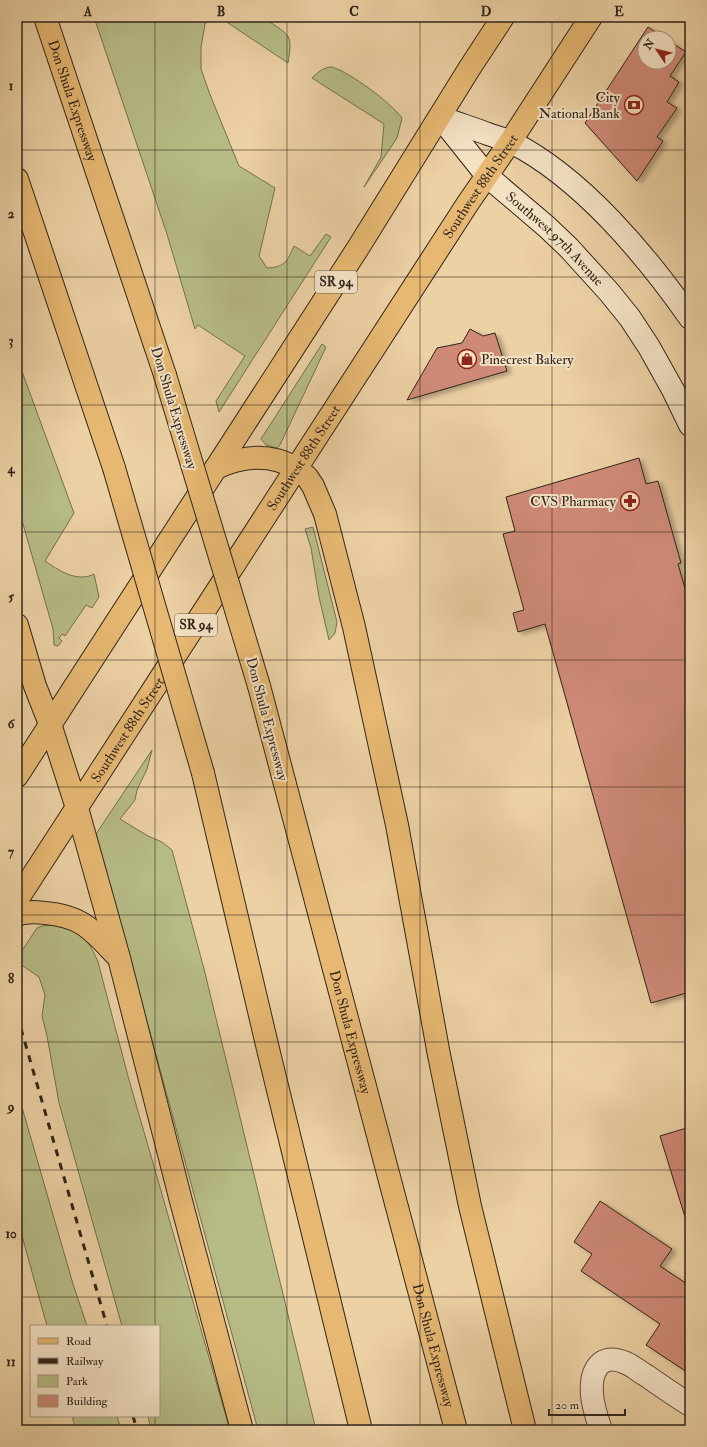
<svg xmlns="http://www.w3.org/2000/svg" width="707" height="1447" font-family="'IM FELL Double Pica',serif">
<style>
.green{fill:#b7bc86;stroke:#747051}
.building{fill:#cf8a77;stroke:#30251c;filter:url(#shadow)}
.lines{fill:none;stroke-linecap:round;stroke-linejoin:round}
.street-casing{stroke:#5f503e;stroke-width:24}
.secondary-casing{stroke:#30251c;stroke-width:24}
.primary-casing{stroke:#30251c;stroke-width:24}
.highway-casing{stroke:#30251c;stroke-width:24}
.street{stroke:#f3e1c4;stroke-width:22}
.secondary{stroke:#f3e1c4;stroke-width:22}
.primary{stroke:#e6b872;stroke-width:22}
.highway{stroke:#e6b872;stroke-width:22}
.rail{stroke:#30251c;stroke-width:3;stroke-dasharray:7 7;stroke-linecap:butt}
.highway-bridge-casing{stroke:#30251c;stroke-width:24;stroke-linecap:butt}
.highway-bridge{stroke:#e6b872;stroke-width:22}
.grid{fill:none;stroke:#30251c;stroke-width:1;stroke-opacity:0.55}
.labels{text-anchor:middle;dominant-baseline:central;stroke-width:4;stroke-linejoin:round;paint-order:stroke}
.shield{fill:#f3e1c4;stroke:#6a5d4e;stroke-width:1}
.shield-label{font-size:13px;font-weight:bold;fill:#30251c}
.poi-label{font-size:14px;fill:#30251c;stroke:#f3e1c4;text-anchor:end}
.street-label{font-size:14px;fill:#30251c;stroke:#f3e1c4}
.neatline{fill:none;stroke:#30251c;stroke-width:1.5}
.grid-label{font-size:13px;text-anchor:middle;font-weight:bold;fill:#30251c}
</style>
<defs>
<filter id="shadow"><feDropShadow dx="4.5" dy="2.5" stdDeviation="2" flood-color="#0004"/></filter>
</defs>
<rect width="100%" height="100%" fill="#ecd1a4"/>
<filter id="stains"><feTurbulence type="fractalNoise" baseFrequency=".005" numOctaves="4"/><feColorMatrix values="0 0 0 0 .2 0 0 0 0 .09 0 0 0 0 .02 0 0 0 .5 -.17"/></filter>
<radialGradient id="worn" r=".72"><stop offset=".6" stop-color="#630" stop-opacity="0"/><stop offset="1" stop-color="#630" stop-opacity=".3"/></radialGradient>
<g class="green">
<path d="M 94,17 L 211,17 L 205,24 L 201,47 L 201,69 L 209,92 L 239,166 L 275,188 L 259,256 L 267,268 C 286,267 287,261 294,246 L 310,256 L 326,234 L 331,237 L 219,412 L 216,401 L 245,356 L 198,325 L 195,329 L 167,234 Z"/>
<path d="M 219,17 L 275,17 L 270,22 C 292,37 292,36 288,63 Z"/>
<path d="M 332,67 C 351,73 390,102 402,118 L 397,138 L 364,187 L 381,157 L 384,124 L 312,78 C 318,72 324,67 332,67 Z"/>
<polygon points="322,344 326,347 280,445 277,448 266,445 261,439"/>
<path d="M 17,358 L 74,513 L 45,561 C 58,570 77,583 94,574 L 99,597 L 92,608 L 86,605 L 65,636 L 62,634 L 59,638 L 62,641 L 58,646 L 54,645 L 53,629 L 17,503 Z"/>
<polygon points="313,527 337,622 335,633 329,640 319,597 311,548 305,529"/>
<polygon points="152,750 147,769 137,790 135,800 120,819 148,836 162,842 172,850 204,969 316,1430 258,1430 96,834"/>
<path d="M 54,925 C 79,928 89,940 98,962 L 129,1080 L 230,1430 L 151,1430 L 148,1416 L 159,1416 L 159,1326 L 122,1326 L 59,1103 L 47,1036 L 42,1016 L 45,995 L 39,977 L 23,966 L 17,965 L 17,958 L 37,928 L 42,926 Z"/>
<polygon points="17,1090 73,1284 87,1326 47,1326 17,1218"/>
<polygon points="72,1416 117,1416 121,1430 76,1430"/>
</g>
<g class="building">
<polygon points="648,27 665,38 645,38 645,62 669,62 669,41 686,52 670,76 679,82 667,102 677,108 657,137 663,141 637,181 585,123"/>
<polygon points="470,329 483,336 495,333 507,371 407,400 437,348 462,343"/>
<polygon points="639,458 646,484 658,481 681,563 678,564 690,606 690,992 651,1003 545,624 518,632 513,613 524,610 503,534 515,531 506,497"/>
<polygon points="690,1127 690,1216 685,1217 660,1136"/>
<polygon points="600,1201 672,1249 660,1266 690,1286 690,1374 646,1345 660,1324 581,1271 592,1254 574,1242"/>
</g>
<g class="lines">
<defs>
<path id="street" d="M 601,1430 C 597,1418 593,1407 592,1395 C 590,1371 600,1351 626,1363 C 633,1366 640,1372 647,1376 C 661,1386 676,1396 690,1405"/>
<g id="secondary">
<path id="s1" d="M 440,117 L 487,176 L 547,227 L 569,248 L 609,292 L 630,318 L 649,347 L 673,390 L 690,425"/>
<path d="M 440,117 C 456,123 472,128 488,134 C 496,137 504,139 511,142 C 581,177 646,255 690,318"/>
</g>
<g id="primary">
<path d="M 216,468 C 242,456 270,453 296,468"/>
<polyline points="50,724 77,808"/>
<polyline points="17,776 358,248 469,69 503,17"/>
<path id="s2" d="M 17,900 L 468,203 L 510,142 L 591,17"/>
</g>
<g id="highway">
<path id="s3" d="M 45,17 L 165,375"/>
<polyline points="17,179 114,468"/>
<polyline points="296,468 307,477 313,486 325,514 354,627 397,825 439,1055 470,1206 525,1430"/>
<polyline points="17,625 35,686 50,724"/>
<path id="s4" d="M 259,686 L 456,1430"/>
<polyline points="203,773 268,1049 361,1430"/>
<polyline points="77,808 119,958 181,1201 242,1430"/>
<path d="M 17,915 C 26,911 36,912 45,913 C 83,916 93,931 118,957"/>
</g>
</defs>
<use href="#street" class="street-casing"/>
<use href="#secondary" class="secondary-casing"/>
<use href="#primary" class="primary-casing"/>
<use href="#highway" class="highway-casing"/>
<use href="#street" class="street"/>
<use href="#secondary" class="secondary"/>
<use href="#primary" class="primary"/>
<use href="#highway" class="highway"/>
<g class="rail">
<polyline points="17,1015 107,1326"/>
<polyline points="133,1416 137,1430"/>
</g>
<defs>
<g id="highway-bridge">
<polyline points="165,375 259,686"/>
<polyline points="114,468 203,773"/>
</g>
</defs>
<use href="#highway-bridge" class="highway-bridge-casing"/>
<use href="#highway-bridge" class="highway-bridge"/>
</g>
<path class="grid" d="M 155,17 L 155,1326M 287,17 L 287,1430M 420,17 L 420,1430M 552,17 L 552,1430M 17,150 L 690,150M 17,277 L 690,277M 17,405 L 690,405M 17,532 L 690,532M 17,660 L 690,660M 17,787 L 690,787M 17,915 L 690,915M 17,1042 L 690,1042M 17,1170 L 690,1170M 17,1297 L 690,1297M 155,1416 L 155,1430"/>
<defs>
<symbol id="bank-ring" viewBox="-11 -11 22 22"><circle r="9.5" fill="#f3e1c4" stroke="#8f2418" stroke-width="1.5"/><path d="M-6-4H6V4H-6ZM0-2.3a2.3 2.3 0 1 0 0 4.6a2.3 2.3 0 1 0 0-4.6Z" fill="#8f2418"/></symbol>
<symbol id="shop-ring" viewBox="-11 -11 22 22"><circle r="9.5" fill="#f3e1c4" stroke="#8f2418" stroke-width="1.5"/><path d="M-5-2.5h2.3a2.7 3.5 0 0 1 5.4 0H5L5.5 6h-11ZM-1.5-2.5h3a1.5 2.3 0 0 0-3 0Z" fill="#8f2418"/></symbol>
<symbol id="pharmacy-ring" viewBox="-11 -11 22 22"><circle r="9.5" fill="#f3e1c4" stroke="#8f2418" stroke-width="1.5"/><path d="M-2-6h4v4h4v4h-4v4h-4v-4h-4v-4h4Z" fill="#8f2418"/></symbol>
</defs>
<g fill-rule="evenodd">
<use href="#bank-ring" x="623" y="94" width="22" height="22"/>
<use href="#shop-ring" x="456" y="348" width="22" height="22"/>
<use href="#pharmacy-ring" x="619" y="490" width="22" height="22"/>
</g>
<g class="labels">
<g class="shield">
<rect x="315" y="271" width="42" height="22" rx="3"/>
<rect x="175" y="614" width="42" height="22" rx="3"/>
</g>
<g class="shield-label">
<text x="336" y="282">SR 94</text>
<text x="196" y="625">SR 94</text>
</g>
<g class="poi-label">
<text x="620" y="97">City<tspan x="620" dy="16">National Bank</tspan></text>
<text x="481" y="359" text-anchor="start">Pinecrest Bakery</text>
<text x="616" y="501">CVS Pharmacy</text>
</g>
<g class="street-label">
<text stroke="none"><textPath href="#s3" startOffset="88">Don Shula Expressway</textPath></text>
<text stroke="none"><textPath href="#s2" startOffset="851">Southwest 88th Street</textPath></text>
<text stroke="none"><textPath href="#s1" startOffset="168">Southwest 97th Avenue</textPath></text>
<text transform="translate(174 408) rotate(73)">Don Shula Expressway</text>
<text stroke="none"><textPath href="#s2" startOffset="527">Southwest 88th Street</textPath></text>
<text transform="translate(267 719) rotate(75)">Don Shula Expressway</text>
<text stroke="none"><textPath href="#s2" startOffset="203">Southwest 88th Street</textPath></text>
<text stroke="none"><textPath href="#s4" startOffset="358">Don Shula Expressway</textPath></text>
<text stroke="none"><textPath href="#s4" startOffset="682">Don Shula Expressway</textPath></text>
</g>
</g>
<rect width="707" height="1447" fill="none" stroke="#ecd1a4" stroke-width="44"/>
<rect x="30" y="1325" width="130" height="92" fill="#f3e1c4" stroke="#a59681"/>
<rect x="38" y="1338" width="20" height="6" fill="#e6b872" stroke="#a59681"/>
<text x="66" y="1345" font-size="12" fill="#30251c">Road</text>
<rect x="38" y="1358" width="20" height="6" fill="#30251c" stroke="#a59681"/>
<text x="66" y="1365" font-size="12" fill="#30251c">Railway</text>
<rect x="38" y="1375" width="20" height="12" fill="#b7bc86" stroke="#a59681"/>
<text x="66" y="1385" font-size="12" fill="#30251c">Park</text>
<rect x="38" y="1395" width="20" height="12" fill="#cf8a77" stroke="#a59681"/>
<text x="66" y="1405" font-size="12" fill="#30251c">Building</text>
<g transform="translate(657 50) rotate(305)"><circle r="19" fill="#f3e1c4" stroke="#a59681"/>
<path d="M0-3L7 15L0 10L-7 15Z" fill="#8f2418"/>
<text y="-6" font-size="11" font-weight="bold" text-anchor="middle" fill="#30251c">N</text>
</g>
<path d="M549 1409v6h76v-6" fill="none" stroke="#30251c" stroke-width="2"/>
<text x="555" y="1409" font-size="12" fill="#30251c" stroke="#f3e1c4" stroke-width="3" paint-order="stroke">20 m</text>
<rect x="22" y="22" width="663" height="1403" class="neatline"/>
<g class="grid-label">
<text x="88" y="16">A</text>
<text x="221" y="16">B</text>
<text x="354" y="16">C</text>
<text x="486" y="16">D</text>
<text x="619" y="16">E</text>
<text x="11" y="90">1</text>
<text x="11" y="218">2</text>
<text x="11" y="345">3</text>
<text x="11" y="473">4</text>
<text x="11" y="601">5</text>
<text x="11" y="728">6</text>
<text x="11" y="856">7</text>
<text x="11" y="983">8</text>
<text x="11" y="1111">9</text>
<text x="11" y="1238">10</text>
<text x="11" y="1366">11</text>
</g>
<rect width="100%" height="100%" filter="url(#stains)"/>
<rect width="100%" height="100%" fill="url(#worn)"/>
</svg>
